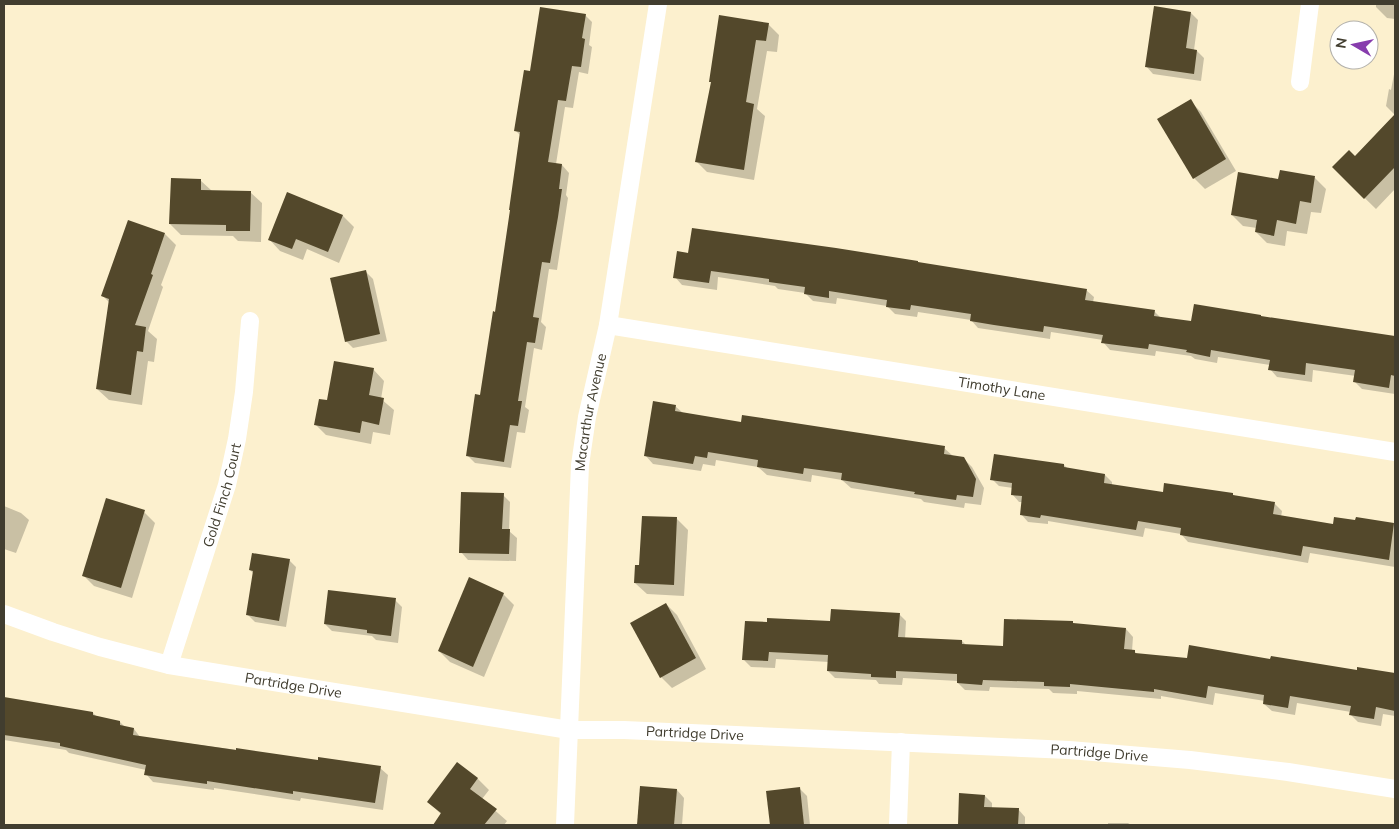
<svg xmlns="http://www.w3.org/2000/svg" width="1399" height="829" font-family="Mulish,sans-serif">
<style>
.shadow{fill:#0003}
.building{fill:#53482b}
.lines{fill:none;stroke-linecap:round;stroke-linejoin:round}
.street{stroke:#fff;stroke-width:18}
.labels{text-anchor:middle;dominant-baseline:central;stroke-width:5;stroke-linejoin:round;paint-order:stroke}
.street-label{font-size:14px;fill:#413d2f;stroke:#fff}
</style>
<rect width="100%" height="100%" fill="#fcf0ce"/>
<g class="shadow">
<polygon points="1376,4 1395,4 1395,19 1387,18 1376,7"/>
<polygon points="1191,13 1198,20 1194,50 1197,51 1204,58 1201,81 1153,74 1146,66"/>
<polygon points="585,15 592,22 589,45 592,47 588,74 579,72 573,108 565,107 556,164 562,165 569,173 566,195 568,198 557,270 549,269 541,322 546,327 542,350 534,348 525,407 529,410 525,433 517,432 511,468 475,463 467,455 481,397 496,313 521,136 516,131 531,72"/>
<polygon points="768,24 779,35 777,52 767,51 757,109 765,116 754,180 707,172 696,161 712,83"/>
<polygon points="1395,69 1395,115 1386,106 1389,89 1391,90"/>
<polygon points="1190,101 1201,112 1236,171 1205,189 1194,178"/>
<polygon points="1385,127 1395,138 1395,189 1376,209 1333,167 1355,158"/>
<polygon points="1315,178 1326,189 1321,213 1311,212 1307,234 1287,231 1285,246 1267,243 1256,232 1257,228 1243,226 1232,215 1280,180"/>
<polygon points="200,180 212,191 250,192 262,203 261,242 238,241 233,236 181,235 170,224"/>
<polygon points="343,216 354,227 339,263 307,249 303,260 280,251 269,239"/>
<polygon points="165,234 176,245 161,285 163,287 148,331 157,339 154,362 148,361 142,405 109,400 97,389 110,303 103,296"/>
<polygon points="678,252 1086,290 1094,297 1093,302 1154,311 1161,318 1192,322 1262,318 1395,338 1395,394 1362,389 1355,382 1356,376 1313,370 1312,382 1277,377 1270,369 1270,365 1218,357 1217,363 1195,359 1191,356 1156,351 1155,356 1110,350 1103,342 1103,340 1051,332 1050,339 978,328 971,320 918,312 917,317 895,314 887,306 837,298 836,304 813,301 805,293 778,289 775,286 718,277 717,290 682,285 675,277"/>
<polygon points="365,271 373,279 387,341 353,348 346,341"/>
<polygon points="373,369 384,381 381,399 394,410 390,435 373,432 371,444 326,435 315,424 328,402"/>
<polygon points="675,406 683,413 742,423 944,448 953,456 964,459 972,467 984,488 981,505 965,503 964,508 924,502 921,499 851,488 842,480 812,475 811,482 767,475 758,467 716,460 715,466 703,464 701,471 653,464 645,455"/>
<polygon points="1064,465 1068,469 1105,475 1112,482 1112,485 1164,494 1232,494 1235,497 1274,503 1282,511 1281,517 1334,525 1394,524 1395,526 1395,567 1310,553 1308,563 1188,542 1181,534 1145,528 1143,537 1048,521 1048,524 1028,522 1021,514 1023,502 1019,502 1012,494 1013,488 999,486 992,479"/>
<polygon points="503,495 510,502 509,531 517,538 516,561 468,560 461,552"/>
<polygon points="4,506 21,513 29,520 16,553 4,549"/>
<polygon points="144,512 155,523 132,598 94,586 83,575"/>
<polygon points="677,519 688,530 684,596 647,594 635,583 640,566"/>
<polygon points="289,560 296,567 286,627 255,622 247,614 254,574 250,570"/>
<polygon points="503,594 514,605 484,677 450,662 439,651"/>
<polygon points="395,600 402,607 398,643 376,640 372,636 332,631 325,624"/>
<polygon points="666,604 677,615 706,669 672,688 661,677"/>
<polygon points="899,614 906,621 905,639 962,641 966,645 1005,647 1074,624 1126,629 1133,637 1132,651 1135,652 1138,655 1188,660 1271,660 1358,671 1358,668 1395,674 1395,716 1383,714 1381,726 1358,722 1351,715 1351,712 1297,703 1295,715 1272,711 1264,704 1265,701 1215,693 1213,705 1161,696 1161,699 1077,691 1077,694 1053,693 1049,689 990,687 989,691 965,690 958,683 958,681 903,678 902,685 879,684 876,680 835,678 828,671 829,662 776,659 775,668 751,667 744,660 769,623 831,622"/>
<polygon points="4,698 93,713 97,717 120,722 125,727 134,729 140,737 319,761 380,768 388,775 383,810 301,798 300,801 214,788 214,790 153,782 146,774 146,770 69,753 66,750 4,740"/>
<polygon points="457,764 478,779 489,790 482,799 507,821 504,825 434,825 442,815 428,802"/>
<polygon points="641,788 677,790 684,798 682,825 638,825"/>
<polygon points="800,789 807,796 810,825 771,825 767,792"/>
<polygon points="960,795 985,796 992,803 992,808 1018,809 1025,817 1025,825 959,825"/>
<polygon points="1108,823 1128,823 1131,825 1108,825"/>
</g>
<g class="building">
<polygon points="1154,6 1191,12 1186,48 1197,50 1194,74 1145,67"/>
<polygon points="540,7 586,14 582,38 585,39 581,67 572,66 566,101 558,100 548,162 562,164 559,189 562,189 558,217 550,263 542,262 533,317 539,318 535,343 527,342 518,401 522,401 518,426 510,425 504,462 466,456 475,394 480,395 493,311 495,312 510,210 509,210 520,132 514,131 524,70 530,71"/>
<polygon points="719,15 769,23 766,41 756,40 746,102 754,104 744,170 695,162 711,82 709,82"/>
<polygon points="1191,99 1226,159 1193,179 1157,119"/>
<polygon points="1395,114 1395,167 1364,199 1332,167 1349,150 1355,156"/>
<polygon points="1280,170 1315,176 1311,203 1300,201 1296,224 1277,220 1274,236 1255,232 1257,220 1231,215 1238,172 1278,179"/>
<polygon points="171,178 201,179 201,190 251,191 250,231 226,231 226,225 169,224"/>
<polygon points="287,192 343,215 328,252 296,239 292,249 268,240"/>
<polygon points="128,220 165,233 151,274 153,275 135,325 146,327 143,352 137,351 131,395 96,389 109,299 101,296"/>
<polygon points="692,228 836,248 918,261 918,262 1087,289 1085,300 1155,310 1154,316 1191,321 1194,304 1261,315 1261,316 1395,336 1395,376 1391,375 1389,388 1353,382 1355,370 1306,363 1305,375 1268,370 1270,360 1211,350 1210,357 1186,352 1187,350 1149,344 1148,349 1101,343 1103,335 1044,326 1043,332 994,325 970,321 971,314 911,305 910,310 886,307 887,300 829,291 829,298 804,294 805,287 769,282 769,279 711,271 709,283 673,278 677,251 688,253"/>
<polygon points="366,270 380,334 345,342 330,278"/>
<polygon points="334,361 374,368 369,395 384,398 379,425 362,421 360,433 314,425 319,399 327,400"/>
<polygon points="653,401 676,405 675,411 741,422 742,415 945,446 944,454 964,457 976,479 973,497 957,495 956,500 914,494 915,492 841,480 842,473 804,468 803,474 757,467 758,460 708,452 707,458 695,456 693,464 644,456"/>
<polygon points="994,454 1064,464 1064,467 1105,474 1104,483 1163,492 1164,483 1233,493 1233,495 1275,502 1273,514 1333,524 1334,517 1355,520 1356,517 1394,523 1389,560 1303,546 1301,556 1180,535 1181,528 1138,521 1136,530 1041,515 1040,518 1020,515 1022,496 1011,495 1012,483 990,480"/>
<polygon points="461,492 504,493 502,529 510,529 509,554 459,553"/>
<polygon points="106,498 145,510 121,588 82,576"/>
<polygon points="642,516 677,517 674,585 634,583 635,565 639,565"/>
<polygon points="252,553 290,559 279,621 246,615 253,571 249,570"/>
<polygon points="469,577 504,593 473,667 438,651"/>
<polygon points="328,590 396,598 391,636 367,633 367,630 324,624"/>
<polygon points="666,603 696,658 660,678 630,623"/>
<polygon points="831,609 900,613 898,637 962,640 962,644 1003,646 1004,619 1073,621 1073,623 1126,628 1124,649 1135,650 1135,653 1187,658 1189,645 1270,659 1271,656 1357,670 1357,667 1395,673 1395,711 1376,707 1374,719 1349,715 1351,706 1290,696 1288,708 1263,704 1264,695 1208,686 1206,698 1154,689 1154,692 1070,684 1070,687 1044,686 1044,682 983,680 982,685 957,683 957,674 896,671 896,678 871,677 871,674 827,671 828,655 769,652 768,661 742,660 745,621 767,622 767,618 830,621"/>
<polygon points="4,697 93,712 93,715 120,721 120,725 134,728 133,735 236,750 236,748 318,760 318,757 381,766 375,803 293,791 293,794 207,781 207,784 144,775 146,765 60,746 60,743 4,735"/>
<polygon points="457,762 478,778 470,789 497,809 484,825 433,825 441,813 427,802"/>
<polygon points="640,786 677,789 674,825 637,825"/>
<polygon points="800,787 804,825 770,825 766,791"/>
<polygon points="959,793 985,795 984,807 1019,808 1018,825 958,825"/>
</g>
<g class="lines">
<g class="street">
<polyline points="1300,82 1310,4"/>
<path id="s1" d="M 608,325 L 1395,452"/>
<path id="s2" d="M 4,614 L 53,632 L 100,647 L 169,665 L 569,730 L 624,730 L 1069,750 L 1190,760 L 1288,772 L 1395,789"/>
<path id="s3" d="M 169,665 L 227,485 L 237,439 L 244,392 L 250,321"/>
<path id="s4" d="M 565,825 L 580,465 L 587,417 L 608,325 L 658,4"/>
<polyline points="898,825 901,742"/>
</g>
</g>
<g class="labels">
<g class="street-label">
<text stroke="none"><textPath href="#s1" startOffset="399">Timothy Lane</textPath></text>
<text stroke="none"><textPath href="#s4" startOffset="414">Macarthur Avenue</textPath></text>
<text stroke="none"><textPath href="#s3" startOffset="178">Gold Finch Court</textPath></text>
<text stroke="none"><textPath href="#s2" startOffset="299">Partridge Drive</textPath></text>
<text stroke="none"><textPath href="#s2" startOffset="704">Partridge Drive</textPath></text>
<text stroke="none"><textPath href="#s2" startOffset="1109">Partridge Drive</textPath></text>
</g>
</g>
<rect width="1399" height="829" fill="none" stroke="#413d2f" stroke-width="10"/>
<g transform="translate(1354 45) rotate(279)"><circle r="24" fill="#ffffff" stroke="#b3b1ac"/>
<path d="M0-4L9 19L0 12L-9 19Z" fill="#873cad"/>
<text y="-8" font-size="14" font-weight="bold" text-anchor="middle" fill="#413d2f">N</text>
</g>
</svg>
